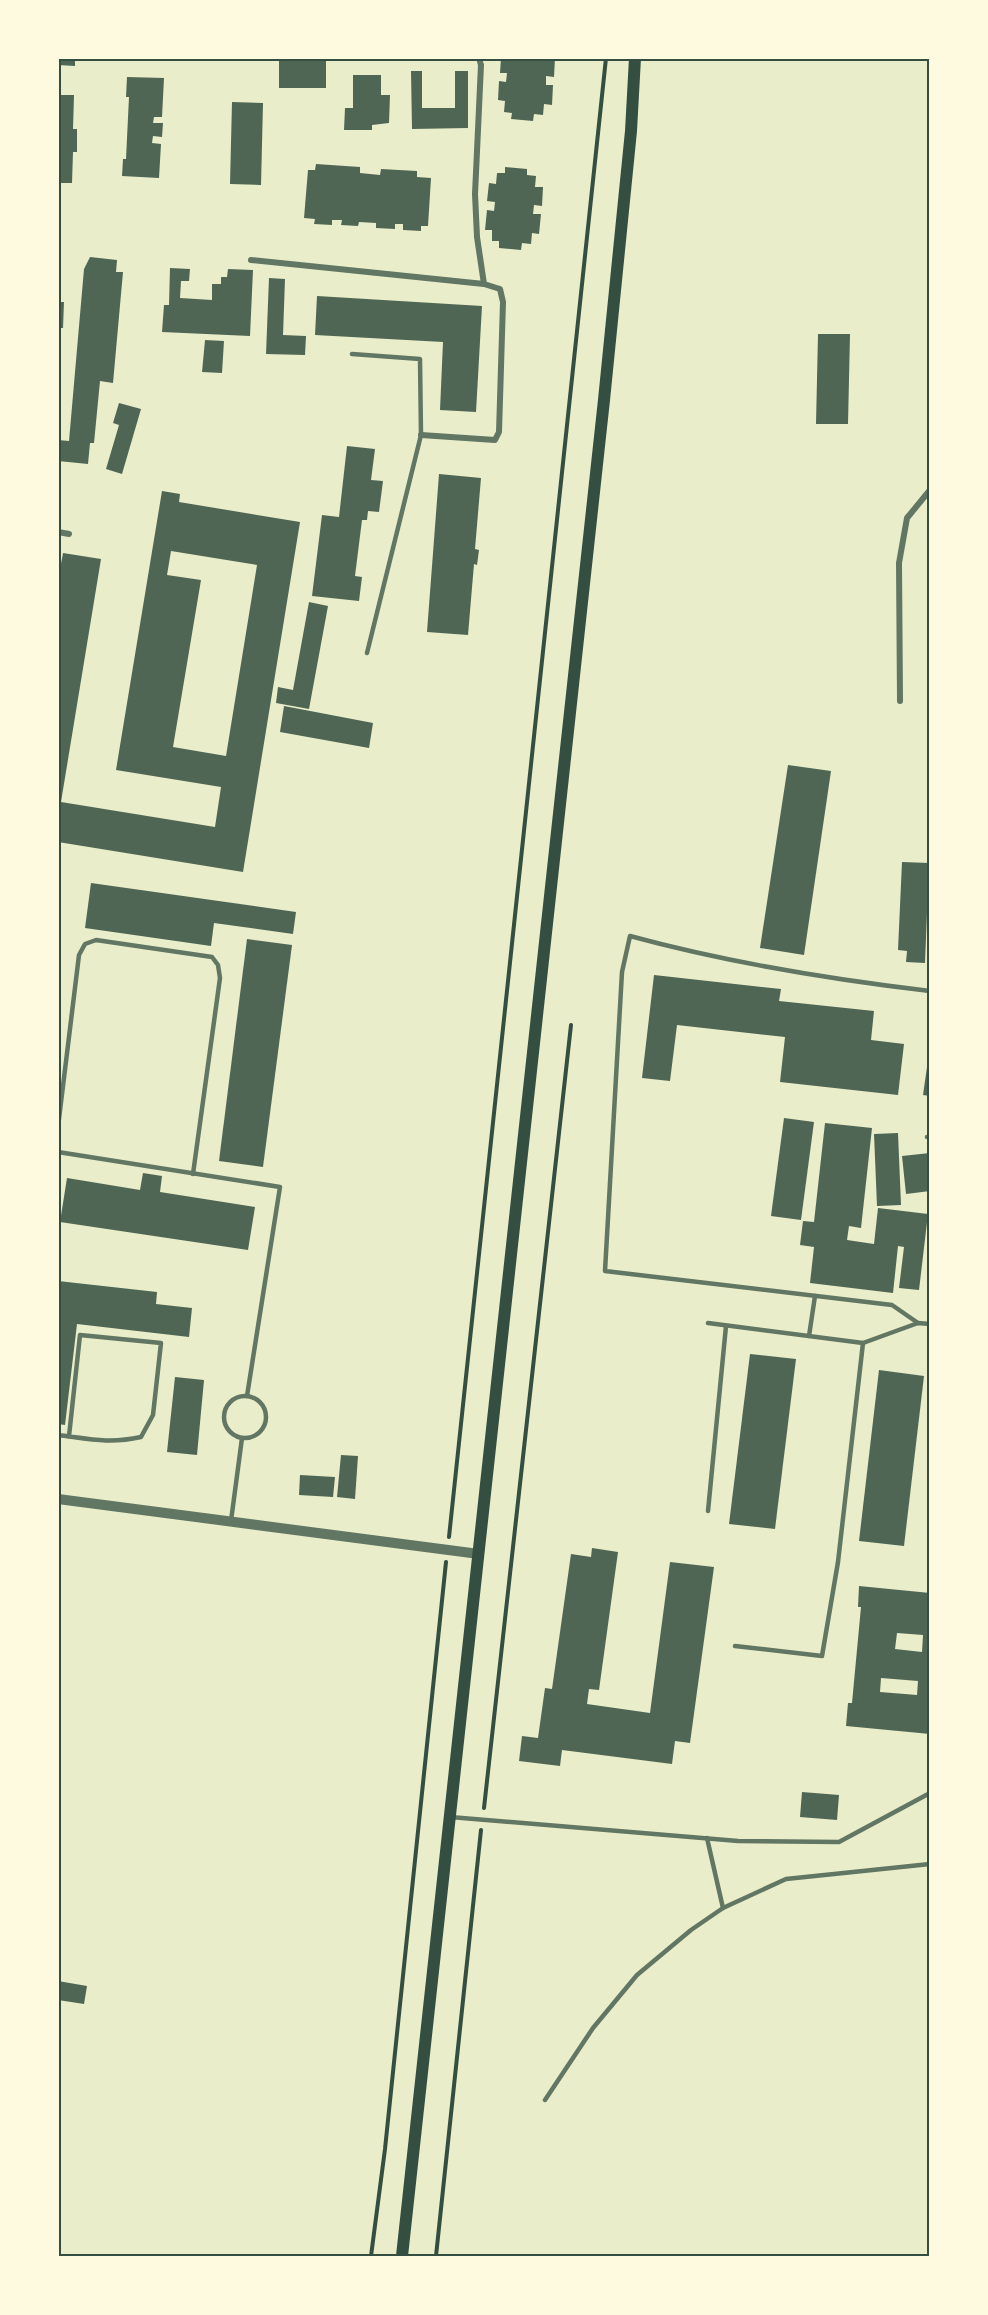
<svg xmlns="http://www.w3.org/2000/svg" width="988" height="2315" font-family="'DejaVu Sans',sans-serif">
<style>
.building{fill:#4f6655;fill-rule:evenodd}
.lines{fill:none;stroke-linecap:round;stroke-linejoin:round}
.path{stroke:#344e41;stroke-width:4}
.service{stroke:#617663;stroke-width:4.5}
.minor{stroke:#617663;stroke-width:6}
.tertiary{stroke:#617663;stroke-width:10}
.secondary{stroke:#344e41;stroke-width:12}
.neatline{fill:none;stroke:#344e41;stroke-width:2}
</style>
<rect width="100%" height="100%" fill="#e9edc9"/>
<g class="building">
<polygon points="58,58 75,58 75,66 58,65"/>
<polygon points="501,58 555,58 554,77 546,76 546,85 553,85 552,105 544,104 543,115 534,114 533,121 511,119 512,113 504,112 505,101 498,100 499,81 506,82 507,73 500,73"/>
<polygon points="279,59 326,60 326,88 279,88"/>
<polygon points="411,71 422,71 422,108 455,108 455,71 468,71 468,128 412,129"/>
<polygon points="353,75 381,75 381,95 390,95 389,123 372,125 372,130 344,130 345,108 353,108"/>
<polygon points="127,77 164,78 162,117 154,117 153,123 163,123 162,137 153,136 152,143 161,144 159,178 122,176 123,159 126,159 129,97 126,97"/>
<polygon points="58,95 74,95 73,129 77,129 77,152 73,152 72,183 58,183"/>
<polygon points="232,102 263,103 261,185 230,184"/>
<polygon points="316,164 360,167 360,173 380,175 381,169 417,171 417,177 431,178 428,226 421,226 421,231 403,230 403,224 395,224 395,229 376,228 376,223 359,222 358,226 341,225 342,220 332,220 332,225 314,224 315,219 304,218 308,170 315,170"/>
<polygon points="505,167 527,169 527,175 536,176 535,187 543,187 542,206 534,205 533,214 541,214 539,234 532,233 531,244 522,243 521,250 499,248 499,241 492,241 492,230 485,230 487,210 494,211 495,202 487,201 489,183 496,184 497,173 505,173"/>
<polygon points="90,257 117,260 116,272 123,272 113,383 100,381 94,443 90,443 88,464 58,461 58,440 69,441 84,269"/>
<polygon points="170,268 190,269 189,281 181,281 180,298 212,300 212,284 221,284 221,277 227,277 228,269 253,270 250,336 162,332 164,305 169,305"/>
<polygon points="269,278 285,279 283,335 306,336 305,355 266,354"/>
<polygon points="317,296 482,306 476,412 440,410 443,342 315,335"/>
<polygon points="58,302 64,302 63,328 58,328"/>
<polygon points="818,334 850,334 848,424 816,424"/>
<polygon points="205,340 224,341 222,373 202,372"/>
<polygon points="119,403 141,409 122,474 106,469 119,425 113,423"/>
<polygon points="347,446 375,449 371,480 383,481 379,512 368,511 367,520 362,520 355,576 362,577 359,601 312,596 322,515 339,517"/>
<polygon points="439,474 481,478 475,549 479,550 477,565 474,564 468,635 427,632"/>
<path d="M 162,491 L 180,494 L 179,502 L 300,522 L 243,872 L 58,842 L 58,580 L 63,553 L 101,559 L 61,802 L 215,827 L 221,787 L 116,770 ZM 171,551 L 257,565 L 226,756 L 173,747 L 201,580 L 167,575 Z"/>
<polygon points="309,602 328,606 309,709 276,703 278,687 293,690"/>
<polygon points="284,706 373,723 369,748 280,732"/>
<polygon points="788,765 831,771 804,955 760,948"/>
<polygon points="902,862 929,863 925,963 906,962 907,951 898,950"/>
<polygon points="91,883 296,912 293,934 214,923 211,946 85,928"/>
<polygon points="247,939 292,945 263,1167 219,1161"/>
<polygon points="654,975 781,989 779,1001 874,1011 871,1040 904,1044 898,1095 780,1082 785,1037 677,1025 670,1081 642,1078"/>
<polygon points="928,1060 930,1060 930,1096 923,1095"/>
<polygon points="784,1118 814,1122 801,1220 771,1216"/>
<polygon points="825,1123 872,1128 861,1228 849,1226 847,1240 874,1244 878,1208 928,1214 919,1290 899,1288 904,1247 898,1246 893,1293 810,1283 814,1247 800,1245 803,1221 814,1222"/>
<polygon points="898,1133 901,1205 877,1206 874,1134"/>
<polygon points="930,1153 930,1191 906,1194 902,1156"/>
<polygon points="143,1173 162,1176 160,1192 255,1207 248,1250 60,1222 67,1178 140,1190"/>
<polygon points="58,1281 157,1292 156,1304 192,1308 189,1337 77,1324 65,1425 58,1424"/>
<polygon points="750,1354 796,1359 775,1529 729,1524"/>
<polygon points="879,1370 924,1376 904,1546 859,1541"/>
<polygon points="175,1377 204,1380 197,1455 167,1452"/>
<polygon points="341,1455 358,1456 355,1499 337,1497"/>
<polygon points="300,1475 335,1477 333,1497 299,1495"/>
<polygon points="592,1548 618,1552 599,1690 589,1689 587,1704 650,1713 670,1562 714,1567 690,1743 675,1741 672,1764 562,1750 560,1766 519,1761 522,1736 538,1738 545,1688 552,1689 571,1554 591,1557"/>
<path d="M 859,1586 L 930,1593 L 930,1734 L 846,1726 L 848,1703 L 852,1703 L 861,1607 L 858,1607 ZM 897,1633 L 923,1635 L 922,1652 L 895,1649 ZM 881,1678 L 918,1681 L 917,1695 L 880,1692 Z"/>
<polygon points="802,1792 839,1795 837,1820 800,1817"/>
<polygon points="58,1981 87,1986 84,2004 58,2000"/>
</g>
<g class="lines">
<g class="path">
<polyline points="449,1537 606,58"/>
<polyline points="484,1808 571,1025"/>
<polyline points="371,2256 385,2149 446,1562"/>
<polyline points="436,2256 481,1830"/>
</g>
<g class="service">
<polyline points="352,354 420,359 421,435 367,653"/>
<polyline points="58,1127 79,955 85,944 96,940 212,957 218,965 220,978 193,1174"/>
<polyline points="927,1137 930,1137"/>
<polyline points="58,1152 280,1187 247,1396"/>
<polyline points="708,1323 863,1343 918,1323 930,1324"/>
<path d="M 918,1323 L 892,1305 L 605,1271 L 622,972 L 630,936 C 729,963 828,979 930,991"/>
<polyline points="809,1336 815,1296"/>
<circle cx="245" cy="1417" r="21"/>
<path d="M 58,1435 C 90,1439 109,1444 141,1437 L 153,1415 L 161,1343 L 80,1335 L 69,1436"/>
<polyline points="708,1511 726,1326"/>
<polyline points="231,1521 242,1438"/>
<polyline points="735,1646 822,1656 838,1562 863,1343"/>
<polyline points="450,1817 738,1841 839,1842 930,1793"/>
<polyline points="707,1838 723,1908"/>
<polyline points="545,2100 593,2028 637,1975 691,1930 723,1908 786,1879 930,1864"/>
</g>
<g class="minor">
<polyline points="824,58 832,58"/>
<polyline points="251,260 484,284"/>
<polyline points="421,435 495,440 499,432 503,302 500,289 484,284 477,237 475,194 481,65 479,58"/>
<polyline points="58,532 69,534"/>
<polyline points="900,701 899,563 907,518 930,490"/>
</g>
<polyline class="tertiary" points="58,1499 479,1554"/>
<polyline class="secondary" points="402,2256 604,400 631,131 635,58"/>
</g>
<rect width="988" height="2315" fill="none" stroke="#fefae0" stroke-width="120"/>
<rect x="60" y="60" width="868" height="2195" class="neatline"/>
</svg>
